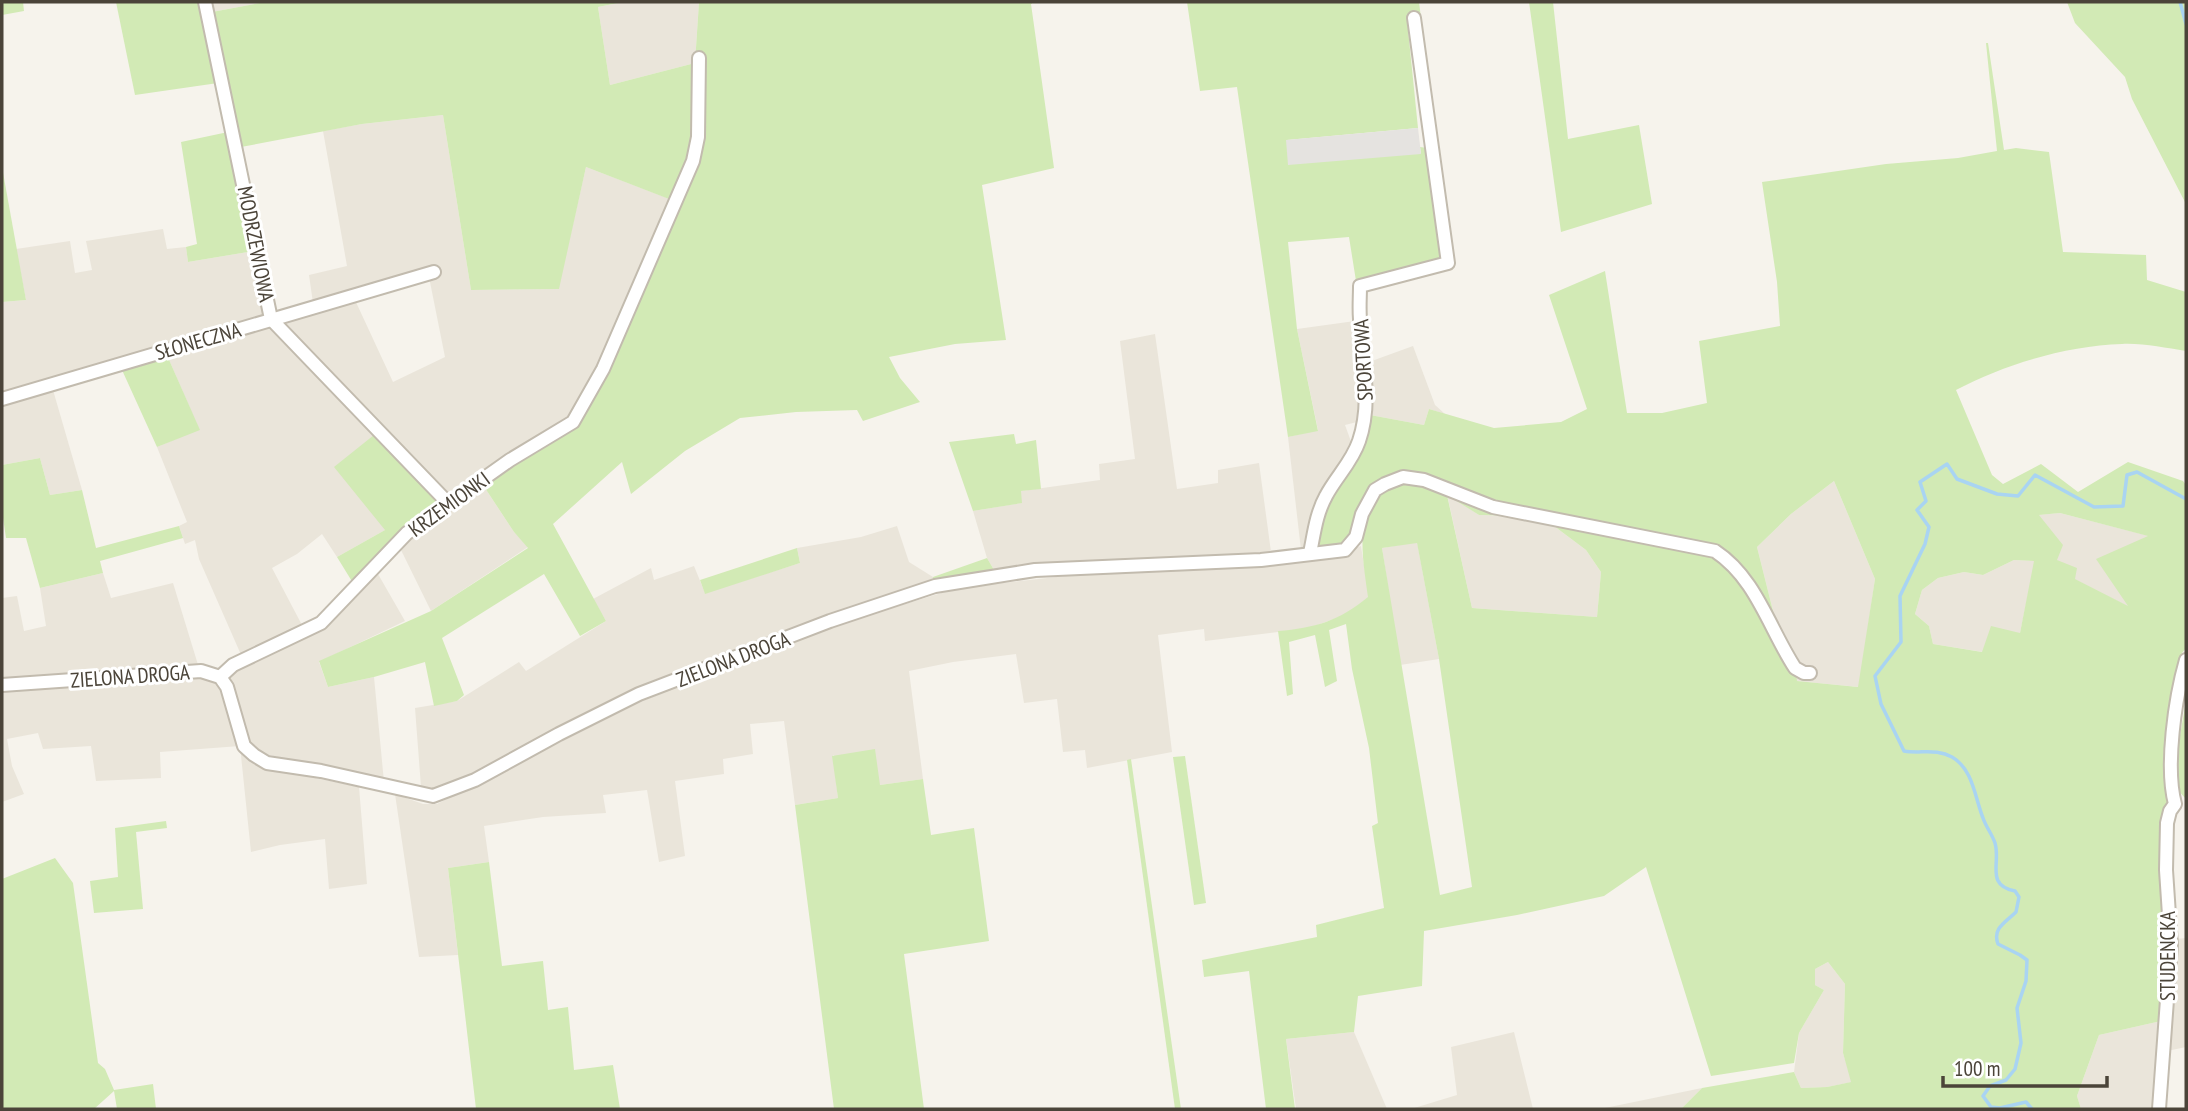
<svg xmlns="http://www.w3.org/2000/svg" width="2188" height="1111" font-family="'PT Sans Narrow',sans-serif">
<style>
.residential{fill:#eae5da}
.green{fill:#d2eab5;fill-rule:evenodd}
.parking{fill:#e5e3e0}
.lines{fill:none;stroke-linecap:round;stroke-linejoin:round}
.stream{stroke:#a9d4f2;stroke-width:3.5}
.street-casing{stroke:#c2bbae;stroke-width:16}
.street{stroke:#fff;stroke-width:12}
.labels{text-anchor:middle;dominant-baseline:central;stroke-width:6;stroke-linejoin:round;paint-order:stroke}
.street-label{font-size:21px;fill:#4b4439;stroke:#fff}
</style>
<rect width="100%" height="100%" fill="#f6f3ec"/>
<g class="residential">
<polygon points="210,2 265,2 212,12"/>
<polygon points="623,2 699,2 695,63 610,85 598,7"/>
<polygon points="443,115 471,290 558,289 586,167 683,204 655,261 600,387 583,418 483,485 514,532 528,547 431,611 400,548 455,503 278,322 355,300 393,382 445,357 429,277 313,303 309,275 347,266 323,131 362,124"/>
<polygon points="163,229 167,249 186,247 188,262 254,251 266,317 2,393 2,302 26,300 16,249 70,241 75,273 92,270 86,241"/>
<polygon points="1355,321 1363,388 1361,421 1345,425 1353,447 1308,542 1301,550 1288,437 1318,430 1297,329"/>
<polygon points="271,324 374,435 385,530 337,557 322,534 297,554 272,568 303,627 242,657 199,559 195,540 185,544 179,526 187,522 157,447 199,429 166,353"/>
<polygon points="1155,334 1177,489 1218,483 1218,470 1259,463 1271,552 1043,564 994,570 987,558 973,511 1021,503 1021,491 1100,480 1099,464 1135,459 1120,341"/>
<polygon points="1413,346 1435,405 1445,414 1429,409 1424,425 1370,415 1373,390 1369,362"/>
<polygon points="53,390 82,490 50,495 40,458 2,465 2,404"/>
<polygon points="1834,481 1875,579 1859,687 1796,681 1795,664 1775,619 1757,547 1791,514"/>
<polygon points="1447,494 1479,515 1529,516 1554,526 1586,550 1601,572 1597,617 1472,608"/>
<polygon points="2060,513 2149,536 2129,607 2074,579 2057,560 2038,515"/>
<polygon points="897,526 909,562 933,577 932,583 643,687 459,782 438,789 421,787 415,708 457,701 519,662 526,671 606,621 593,599 651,568 654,580 694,566 705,593 800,563 797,548 861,537"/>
<polygon points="1417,542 1439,659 1400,665 1382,548"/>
<polygon points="1361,546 1369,597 1348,614 1309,628 1205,641 1204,629 1158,635 1172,752 1087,768 1085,750 1063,752 1057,699 1024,703 1016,654 953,662 909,671 923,779 880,785 833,755 838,798 795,805 784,721 750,724 753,754 723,759 724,774 675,781 685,856 659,862 647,790 603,795 606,813 543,817 484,826 489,862 448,868 458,955 419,957 395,794 423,804 437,804 645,700 757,655 872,614 958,588 1065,576 1267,563 1342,554"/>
<polygon points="2014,560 2035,561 2020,633 1983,652 1933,644 1929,626 1915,614 1922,590 1938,578 1964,572 1983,575"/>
<polygon points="103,573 111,598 173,583 199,668 2,682 2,598 17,596 24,631 46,626 40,588"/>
<polygon points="378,574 405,621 319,662 328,687 374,677 384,782 265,754 247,739 228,679 236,670 333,618"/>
<polygon points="202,677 216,680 225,694 236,722 263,767 359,787 367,884 329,889 325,839 280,845 251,852 240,746 160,752 161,778 96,781 91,746 43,749 38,733 7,739 12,766 24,794 2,802 2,690"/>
<polygon points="2186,938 2186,1047 2167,1051 2176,939"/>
<polygon points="1828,962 1845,984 1843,1053 1852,1082 1827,1087 1801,1088 1794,1072 1799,1033 1824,990 1815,985 1815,969"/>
<polygon points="2161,1021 2155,1109 2081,1109 2077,1096 2099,1035"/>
<polygon points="1354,1032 1387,1109 1296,1109 1286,1039"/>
<polygon points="1514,1032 1533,1109 1411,1109 1457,1095 1451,1047"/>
<polygon points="1702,1088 1681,1109 1600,1109"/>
</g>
<g class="green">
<polygon points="2,2 23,2 24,11 2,15"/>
<polygon points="116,2 201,2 218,83 135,95"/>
<polygon points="265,2 623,2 598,7 610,85 695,63 699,2 1031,2 1032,4 1051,2 1031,4 1054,168 982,185 1006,340 955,344 889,357 900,378 920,402 863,421 857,410 796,412 740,418 685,451 631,494 622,462 553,524 606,621 580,636 544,574 442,638 464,695 457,701 434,706 425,662 374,677 328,687 319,661 431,611 528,548 514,532 483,485 543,443 583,418 600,387 655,261 682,204 586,167 559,289 471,290 443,115 362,124 241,147 212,12"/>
<polygon points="1187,2 1419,2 1421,18 1407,20 1418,128 1287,140 1421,153 1420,147 1427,148 1442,259 1356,281 1349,237 1288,242 1297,329 1318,431 1288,437 1237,87 1200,91"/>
<polygon points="1529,2 1553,2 1568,139 1639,125 1652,204 1561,232"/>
<polygon points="2067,2 2186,2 2186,204 2132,99 2125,77 2075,23"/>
<path d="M 1986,43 L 1988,43 L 2004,150 L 2016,148 L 2049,152 L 2063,252 L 2146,255 L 2147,280 L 2186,292 L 2186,351 C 2165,348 2143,343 2122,344 C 2066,346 2005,364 1956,390 L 1992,475 L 2003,484 L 2041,464 L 2078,492 L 2128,462 L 2183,481 L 2186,485 L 2186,648 L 2182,653 L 2164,784 L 2169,802 L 2163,820 L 2165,946 L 2161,1021 L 2099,1035 L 2077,1096 L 2081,1109 L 1681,1109 L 1702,1088 L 1794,1072 L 1801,1088 L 1827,1087 L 1851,1082 L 1843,1053 L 1845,984 L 1828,962 L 1815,969 L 1815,985 L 1824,990 L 1799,1033 L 1794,1063 L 1711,1076 L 1646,867 L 1604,896 L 1517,915 L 1424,931 L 1422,986 L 1358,996 L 1354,1032 L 1286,1039 L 1295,1109 L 1266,1109 L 1249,971 L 1204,977 L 1202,960 L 1317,937 L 1316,925 L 1384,908 L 1372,826 L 1378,823 L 1369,748 L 1352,669 L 1346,624 L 1329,630 L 1337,681 L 1325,687 L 1315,635 L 1289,642 L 1293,694 L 1287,696 L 1278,631 C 1315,628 1339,621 1368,597 C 1362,552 1349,494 1408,479 L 1409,473 C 1380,478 1364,491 1357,521 C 1355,530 1355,539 1346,545 C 1340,549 1332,549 1325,549 L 1319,544 C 1320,499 1345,485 1362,448 C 1367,439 1367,426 1370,415 L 1424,425 L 1429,409 L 1494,428 L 1561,422 L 1587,409 L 1549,295 L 1605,271 L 1627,413 L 1662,413 L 1707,403 L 1699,341 L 1780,326 L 1777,282 L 1762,182 L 1886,164 L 1958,158 L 1997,151 ZM 1834,481 L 1875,579 L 1858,687 L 1797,681 L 1795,664 L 1775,619 L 1757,547 L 1791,514 ZM 1447,495 L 1479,515 L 1530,516 L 1554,526 L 1586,550 L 1601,572 L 1597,617 L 1472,608 ZM 2060,513 L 2148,536 L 2096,559 L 2128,606 L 2075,579 L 2077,568 L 2057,560 L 2063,545 L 2039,515 ZM 1417,543 L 1439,659 L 1472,887 L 1440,895 L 1382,548 ZM 2014,560 L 2034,561 L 2020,633 L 1991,626 L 1982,652 L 1933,644 L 1929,626 L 1915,614 L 1922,590 L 1938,578 L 1964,572 L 1983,575 Z"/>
<polygon points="228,132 254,251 188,262 186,247 197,244 181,142"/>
<polygon points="2,167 26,300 2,302"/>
<polygon points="166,353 200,430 157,447 122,370"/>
<polygon points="1014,434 1016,444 1036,440 1041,489 1021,491 1022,503 973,511 949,442"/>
<polygon points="374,435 442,502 393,539 353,583 337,557 385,530 334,467"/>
<polygon points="40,458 50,495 82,490 96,548 179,526 183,538 100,561 103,573 40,588 26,538 6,538 2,511 2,465"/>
<polygon points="797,548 800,563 705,594 700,580"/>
<polygon points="987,558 994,570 932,583 933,577"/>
<polygon points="2186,701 2186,799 2175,787 2174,770"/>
<polygon points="875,749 880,785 923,779 931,835 974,828 989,941 904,954 924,1109 834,1109 795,805 838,798 832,756"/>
<polygon points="1185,756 1206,903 1194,905 1173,757"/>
<polygon points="1131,759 1181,1109 1175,1109 1127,760"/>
<polygon points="166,821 167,828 136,832 143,909 94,913 90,881 118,877 115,828"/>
<polygon points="55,858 73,883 98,1063 105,1069 114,1090 153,1084 156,1109 117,1109 114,1091 94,1109 2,1109 2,879"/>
<polygon points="489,862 502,966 543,961 548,1010 568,1007 574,1070 613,1065 620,1109 476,1109 448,868"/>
</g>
<polygon class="parking" points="1418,128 1421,154 1288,165 1286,140"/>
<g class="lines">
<g class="stream">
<polyline points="2180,2 2186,24"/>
<path d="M 2032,1109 L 2026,1102 L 2000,1108 L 1991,1107 L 1983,1096 L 1990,1086 L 2006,1080 L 2015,1069 L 2021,1043 L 2017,1008 L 2026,981 L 2027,960 L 2020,955 L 1998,944 C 1992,928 2006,922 2016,912 L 2019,897 L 2015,891 C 1985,885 2001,863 1995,843 C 1992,834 1986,827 1983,818 C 1975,798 1973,769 1952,757 C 1936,748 1921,754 1904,751 L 1881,704 L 1875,676 L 1901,642 L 1900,596 L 1925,544 L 1929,527 L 1917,510 L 1926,501 L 1920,482 L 1947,464 L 1957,479 L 1997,494 L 2018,496 L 2035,475 L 2094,507 L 2123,506 L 2127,475 L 2137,472 L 2186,499"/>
</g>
<defs>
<g id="street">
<polyline points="205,2 271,319 448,503"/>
<polyline points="2,399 434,272"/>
<path d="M 1310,553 C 1314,534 1316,514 1326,496 C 1336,477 1352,462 1359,441 C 1373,400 1361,360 1360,319 C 1359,308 1360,297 1360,286 L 1448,263 L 1414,18"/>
<polyline points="220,677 233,665 321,623 407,533 510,460 573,422 603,369 693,161 698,137 699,58"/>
<path d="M 2,685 L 201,671 L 220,677 L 227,687 L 244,746 L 254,755 L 267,763 L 321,771 L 433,796 L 475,780 L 559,734 L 639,694 L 830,621 L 935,586 L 1035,570 L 1261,560 L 1345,550 L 1356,537 L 1362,514 L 1375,490 L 1385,484 L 1403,477 L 1424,480 L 1493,507 L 1715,551 C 1756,578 1769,628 1795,668 L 1804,673 L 1810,673"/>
<path d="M 2159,1109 L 2171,945 L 2166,870 L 2167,823 L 2170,811 L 2175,804 C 2165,767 2175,698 2186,660"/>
</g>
</defs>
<use href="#street" class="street-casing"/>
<use href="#street" class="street"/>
</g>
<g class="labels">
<g class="street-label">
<text transform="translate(256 244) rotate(79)">MODRZEWIOWA</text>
<text transform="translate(198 341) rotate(-16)">SŁONECZNA</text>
<text transform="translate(1363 360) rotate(-93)">SPORTOWA</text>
<text transform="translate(449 504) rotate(-36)">KRZEMIONKI</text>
<text transform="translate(733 659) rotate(-21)">ZIELONA DROGA</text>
<text transform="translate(130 676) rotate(-4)">ZIELONA DROGA</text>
<text transform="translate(2167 956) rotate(-90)">STUDENCKA</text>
</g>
</g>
<rect width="2188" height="1111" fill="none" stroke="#4b4439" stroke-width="7"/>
<path d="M1943 1076v10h164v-10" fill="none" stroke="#4b4439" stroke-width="3.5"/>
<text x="1954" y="1076" font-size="21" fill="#4b4439" stroke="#ffffff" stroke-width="5" paint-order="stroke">100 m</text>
</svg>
